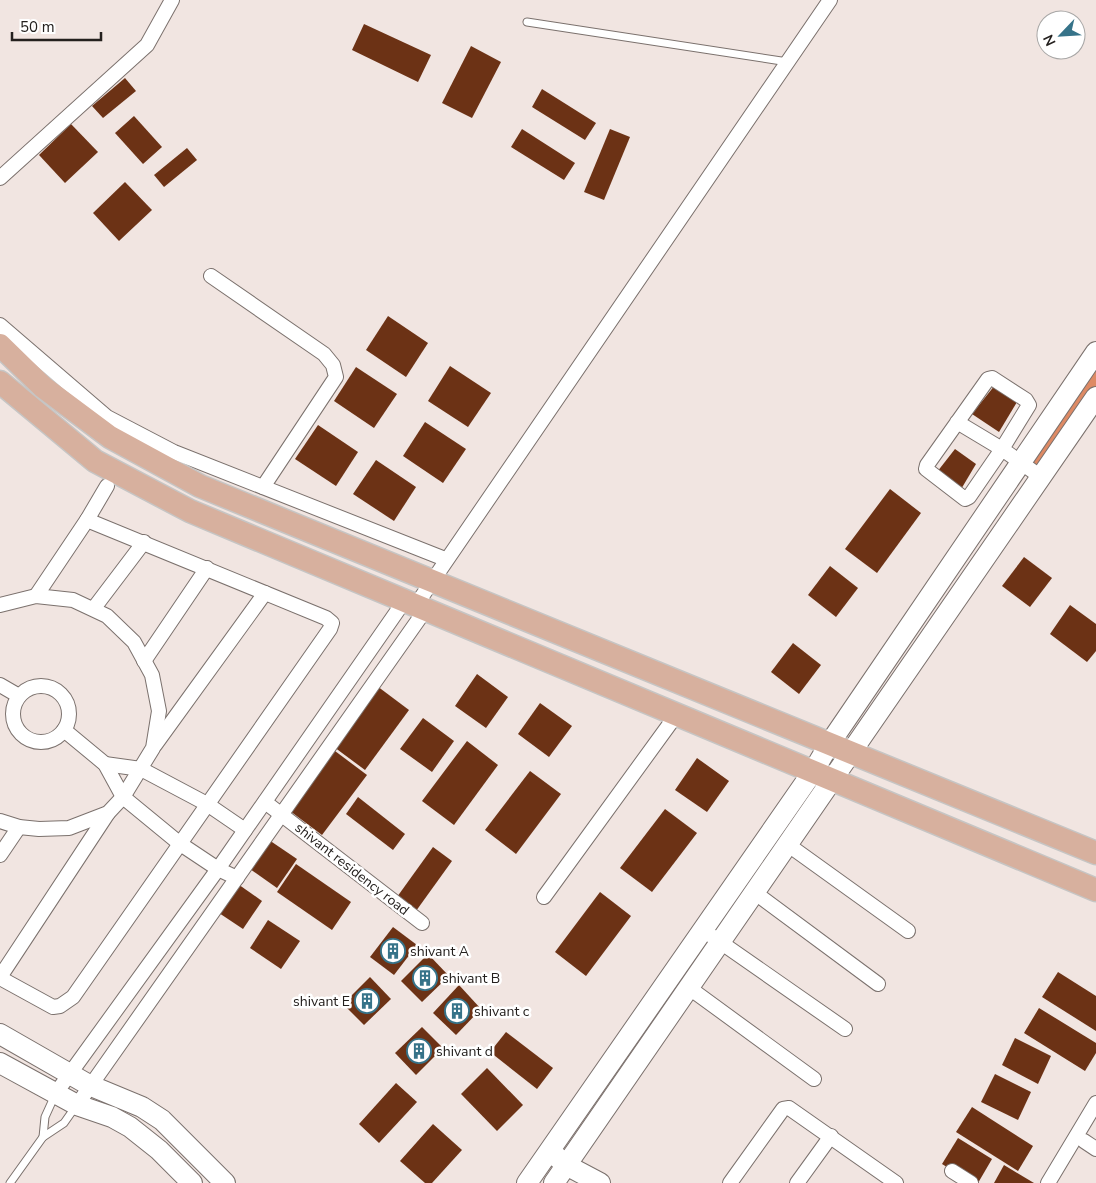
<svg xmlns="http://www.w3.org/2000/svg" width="1096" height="1183" font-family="'Nunito Sans',sans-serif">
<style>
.forest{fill:#de8a64}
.building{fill:#6c3215}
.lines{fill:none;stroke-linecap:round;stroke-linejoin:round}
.lane-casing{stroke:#7b716d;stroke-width:9}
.street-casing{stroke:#7b716d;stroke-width:16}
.secondary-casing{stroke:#7b716d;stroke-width:22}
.primary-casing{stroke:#c6c5c4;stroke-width:25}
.lane{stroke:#fff;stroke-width:7}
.street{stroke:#fff;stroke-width:14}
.secondary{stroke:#fff;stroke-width:20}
.primary{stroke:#d7b09e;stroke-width:22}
.labels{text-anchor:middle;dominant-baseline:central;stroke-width:5;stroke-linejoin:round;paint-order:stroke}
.street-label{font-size:14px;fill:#24201e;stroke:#fff}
.poi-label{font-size:14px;fill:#24201e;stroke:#fff;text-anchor:start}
</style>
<rect width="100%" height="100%" fill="#f1e5e1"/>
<polygon class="forest" points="1096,368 1096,388 1041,468 1030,462"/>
<g class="building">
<polygon points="364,24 431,55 418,82 352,50"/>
<polygon points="471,46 501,62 472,118 442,103"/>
<polygon points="125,78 136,91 103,118 92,106"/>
<polygon points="542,89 596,123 585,140 532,107"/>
<polygon points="134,116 162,147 143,164 115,133"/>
<polygon points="71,124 98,152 65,183 39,155"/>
<polygon points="522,129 575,163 564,180 511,147"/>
<polygon points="610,129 630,137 604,200 584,192"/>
<polygon points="187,148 197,160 164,187 154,175"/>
<polygon points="125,182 152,210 119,241 93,213"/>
<polygon points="388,316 428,343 406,377 366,350"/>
<polygon points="450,366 491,393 468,427 428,401"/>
<polygon points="356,367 397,394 374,428 334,401"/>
<polygon points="995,385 1017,402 999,432 972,414"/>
<polygon points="425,422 466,449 443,483 403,456"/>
<polygon points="318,425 358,452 336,486 295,459"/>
<polygon points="955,449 976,464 960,491 937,472"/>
<polygon points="376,460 416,487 394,521 353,494"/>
<polygon points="890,489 921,513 877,573 845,549"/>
<polygon points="1024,557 1052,578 1030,607 1002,586"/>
<polygon points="830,566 858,588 836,617 808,595"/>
<polygon points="1070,605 1096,624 1096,651 1087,662 1050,634"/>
<polygon points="793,643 821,665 799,694 771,672"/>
<polygon points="477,674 508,697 486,728 455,706"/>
<polygon points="377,686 409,710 365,770 334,747"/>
<polygon points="540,703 572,726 549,757 518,734"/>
<polygon points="423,718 454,741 432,772 400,749"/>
<polygon points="467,741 498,765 454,825 422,801"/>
<polygon points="335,751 367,775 322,835 290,811"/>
<polygon points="697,758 729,781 707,812 675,790"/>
<polygon points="530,771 561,794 516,854 485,830"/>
<polygon points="358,797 405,834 393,850 346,814"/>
<polygon points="665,809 697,833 652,892 620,868"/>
<polygon points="269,840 297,859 277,888 250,869"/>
<polygon points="433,847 452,861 416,911 397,897"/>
<polygon points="296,864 351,902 332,930 277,892"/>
<polygon points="235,882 262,901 243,929 216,911"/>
<polygon points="600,892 631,916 586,976 555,952"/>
<polygon points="268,920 300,941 281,969 250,948"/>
<polygon points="393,927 417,945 394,975 370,957"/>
<polygon points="428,954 449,976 422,1002 401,981"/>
<polygon points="1058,972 1096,996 1096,1031 1042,997"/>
<polygon points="370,977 391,999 364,1025 343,1004"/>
<polygon points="459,985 481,1009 456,1035 433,1013"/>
<polygon points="1039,1008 1096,1043 1096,1053 1085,1071 1024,1033"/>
<polygon points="422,1027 443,1048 416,1075 395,1053"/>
<polygon points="506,1032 553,1068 537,1089 490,1052"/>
<polygon points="1015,1038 1051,1056 1038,1084 1002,1065"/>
<polygon points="487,1068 523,1105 497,1131 461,1094"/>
<polygon points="995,1074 1031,1092 1018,1120 981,1102"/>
<polygon points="396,1083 417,1102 379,1143 359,1124"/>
<polygon points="972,1107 1033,1146 1018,1171 956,1132"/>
<polygon points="433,1124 462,1150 432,1183 425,1183 400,1161"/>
<polygon points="958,1138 992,1159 978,1183 973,1183 942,1164"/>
<polygon points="1004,1165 1034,1183 994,1183"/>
</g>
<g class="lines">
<defs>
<g id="lane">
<polyline points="527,22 788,62"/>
<polyline points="43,1137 45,1117 55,1095"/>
<polyline points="10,1183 43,1137 64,1123 76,1106"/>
</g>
<g id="street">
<polyline points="0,178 147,45 172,0"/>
<polyline points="211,276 324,354 333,365 336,377 263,487"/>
<polyline points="0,325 107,417 174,452 445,559"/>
<polyline points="957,422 1002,449 1029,405 1026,400 992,378 988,379 927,465 926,469 965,499 969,497 1002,449 1041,477"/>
<polyline points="87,520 107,486"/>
<polyline points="0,605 36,596 73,600 107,616 134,642 152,675 159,711 153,748 123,797 108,813 69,828 39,829 19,827 0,821"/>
<polyline points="416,605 830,0"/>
<polyline points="94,608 144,542"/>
<polyline points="144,661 207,568"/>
<polyline points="0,685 19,696"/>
<circle cx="41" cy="714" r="28"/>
<polyline points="64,730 105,764 123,797 179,843 218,869 237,878"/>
<polyline points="155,745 265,593"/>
<polyline points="105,764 141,769 207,804 245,830"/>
<polyline points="265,802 422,923"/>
<polyline points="787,844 908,931"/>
<polyline points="0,855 19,827"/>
<polyline points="754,892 878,984"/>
<polyline points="544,897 677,714"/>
<polyline points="703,930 845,1029"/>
<polyline points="0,977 108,813"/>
<polyline points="0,978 53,1007 60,1006 73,997 330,629 332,623 326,618 87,520 36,596"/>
<polyline points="688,987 814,1079"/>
<polyline points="56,1093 218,869 405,600"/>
<polyline points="77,1105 426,609"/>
<polyline points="1084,1141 1096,1149"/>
<polyline points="952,1171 971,1183"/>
<polyline points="730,1183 783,1109 789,1108 896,1183"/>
<polyline points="797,1183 831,1136"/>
<polyline points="1048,1183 1096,1103"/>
</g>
<g id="secondary">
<polyline points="0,1034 89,1085 142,1107 162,1120 225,1183"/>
<polyline points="0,1063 77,1105 112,1117 130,1127 159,1150 192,1183"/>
<polyline points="557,1157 566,1165 600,1183"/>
<polyline points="527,1183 814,770 830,743 1096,352"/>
<polyline points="554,1183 1096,397"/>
</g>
<g id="primary">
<polyline points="0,345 43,387 110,437 200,486 1096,853"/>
<polyline points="0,382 95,461 190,511 1096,890"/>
</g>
</defs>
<use href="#lane" class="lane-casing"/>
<use href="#street" class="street-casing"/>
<use href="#secondary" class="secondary-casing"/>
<use href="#primary" class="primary-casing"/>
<use href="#lane" class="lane"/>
<use href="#street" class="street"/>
<use href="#secondary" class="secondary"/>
<use href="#primary" class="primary"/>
</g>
<defs>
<symbol id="building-ring" viewBox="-11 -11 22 22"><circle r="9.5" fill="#fff" stroke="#367389" stroke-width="1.5"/><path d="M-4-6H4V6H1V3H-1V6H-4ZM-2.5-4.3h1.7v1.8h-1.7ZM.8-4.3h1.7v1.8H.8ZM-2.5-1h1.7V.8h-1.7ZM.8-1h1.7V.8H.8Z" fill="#367389"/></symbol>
</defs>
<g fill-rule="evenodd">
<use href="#building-ring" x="379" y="937" width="28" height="28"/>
<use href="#building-ring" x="411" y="964" width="28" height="28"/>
<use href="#building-ring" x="353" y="987" width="28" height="28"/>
<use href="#building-ring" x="443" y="997" width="28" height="28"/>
<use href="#building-ring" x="405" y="1037" width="28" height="28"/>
</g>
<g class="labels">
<g class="street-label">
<text transform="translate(352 869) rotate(38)">shivant residency road</text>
</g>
<g class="poi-label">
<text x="410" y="951">shivant A</text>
<text x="442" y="978">shivant B</text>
<text x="350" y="1001" text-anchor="end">shivant E</text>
<text x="474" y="1011">shivant c</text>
<text x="436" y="1051">shivant d</text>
</g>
</g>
<g transform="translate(1061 35) rotate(245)"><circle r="24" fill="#ffffff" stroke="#a7a6a5"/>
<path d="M0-4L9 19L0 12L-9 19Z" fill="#367389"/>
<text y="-8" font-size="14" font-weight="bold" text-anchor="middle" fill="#24201e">N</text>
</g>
<path d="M12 32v8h89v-8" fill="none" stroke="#24201e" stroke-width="2.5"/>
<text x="20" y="32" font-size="15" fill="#24201e" stroke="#ffffff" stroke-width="4" paint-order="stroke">50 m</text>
</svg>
